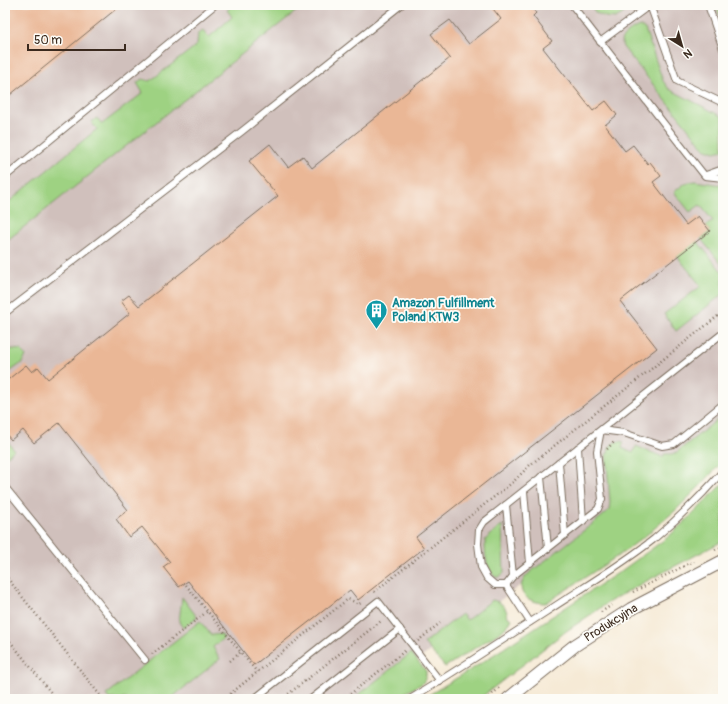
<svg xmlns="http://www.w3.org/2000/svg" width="728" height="704" font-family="Pangolin,sans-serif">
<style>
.industrial{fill:#d0c0bc}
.green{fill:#9ed282;stroke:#6c7e50}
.building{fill:#eab796}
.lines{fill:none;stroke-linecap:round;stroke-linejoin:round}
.lane-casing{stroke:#7c6d5e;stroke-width:8}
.street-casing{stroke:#7c6d5e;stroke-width:14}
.path{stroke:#7c6d5e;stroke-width:2.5;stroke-dasharray:1 3;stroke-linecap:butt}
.lane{stroke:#fff;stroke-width:6}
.street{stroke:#fff;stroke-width:12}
.labels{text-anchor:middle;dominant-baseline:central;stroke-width:3.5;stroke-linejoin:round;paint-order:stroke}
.culture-label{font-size:12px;font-weight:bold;fill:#0d838f;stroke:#fdfcf7;text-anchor:start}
.street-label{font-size:12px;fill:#3b2a1e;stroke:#fdfcf7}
</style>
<rect width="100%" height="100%" fill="#fdfcf7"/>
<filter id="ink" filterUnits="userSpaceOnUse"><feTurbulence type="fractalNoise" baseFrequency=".025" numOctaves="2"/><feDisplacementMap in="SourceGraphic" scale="8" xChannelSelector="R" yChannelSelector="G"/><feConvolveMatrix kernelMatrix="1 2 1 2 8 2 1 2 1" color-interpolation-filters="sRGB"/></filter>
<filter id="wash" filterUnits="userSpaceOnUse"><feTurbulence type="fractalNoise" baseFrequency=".012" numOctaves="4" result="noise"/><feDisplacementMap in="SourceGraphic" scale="16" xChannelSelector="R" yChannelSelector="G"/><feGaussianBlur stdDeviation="0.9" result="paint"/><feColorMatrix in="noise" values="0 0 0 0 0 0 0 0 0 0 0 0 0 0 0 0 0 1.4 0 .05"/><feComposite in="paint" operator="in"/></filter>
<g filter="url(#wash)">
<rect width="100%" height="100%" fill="#f6ead6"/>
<polygon class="industrial" points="5,5 723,5 723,434 525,582 364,699 5,699"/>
<g class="green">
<polygon points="233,5 304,5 5,242 5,205 97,129 91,122 97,118 102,124 143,93 137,83 142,79 150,81 197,45 198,33 203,30 209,37 232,17 227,10"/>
<polygon points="590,5 630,5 623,14 615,18 605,17 596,13"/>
<polygon points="716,5 723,5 723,25"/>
<path d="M 639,26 L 645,29 L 663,81 L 669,89 L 723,117 L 723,150 L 715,152 L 704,148 L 623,47 L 621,40 C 625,34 632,29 639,26 Z"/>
<polygon points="694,181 723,185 723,266 701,239 710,231 706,226 713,221 700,205 690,212 674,192 685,183"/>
<polygon points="697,241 723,273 723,294 676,331 664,314 701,286 677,256"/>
<polygon points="13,349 21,350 26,356 22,363 8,373 5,369 5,351"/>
<path d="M 723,415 L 723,461 L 700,486 L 676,510 L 649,533 L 624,552 L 546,603 C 527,603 512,591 528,574 L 605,514 L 609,510 L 610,502 L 606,454 L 608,453 C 608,445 616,439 624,442 L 622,448 L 633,453 L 636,446 L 663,457 L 664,454 L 672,454 L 677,452 Z"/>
<polygon points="5,438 14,450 8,456 5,455"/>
<polygon points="723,483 723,541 641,584 609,602 565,632 479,699 422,699 475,667 621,571 668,537 695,512"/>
<path d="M 502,525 L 504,573 L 499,577 L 495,577 C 485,566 485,554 485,540 Z"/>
<polygon points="182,597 197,617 183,628 179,622"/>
<path d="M 492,600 C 501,601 507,608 508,617 L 512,619 L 509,624 L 502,631 L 445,667 L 424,643 L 462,614 L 467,620 Z"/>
<polygon points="200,621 211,635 221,634 224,638 213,647 220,659 170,699 109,699 106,695"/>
<polygon points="411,653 426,671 426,677 423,683 394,699 353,699"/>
</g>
<g id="blocks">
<g class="building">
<polygon points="5,5 121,5 5,99"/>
<polygon points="490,5 530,5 536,13 533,16 552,41 543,48 593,111 606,101 617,115 605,125 625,151 633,145 648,164 650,162 661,176 653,182 686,225 698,216 710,231 620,301 657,348 416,537 424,548 358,600 350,590 254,665 188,581 179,587 163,567 170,562 142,527 129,537 116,519 128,510 59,423 34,443 23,430 11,440 5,433 5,382 26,365 32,372 38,367 48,379 130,313 121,301 129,295 139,306 278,196 249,161 270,144 288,167 303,156 312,168 450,58 431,34 450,20 469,44 501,19"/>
</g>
</g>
</g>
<g filter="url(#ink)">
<use href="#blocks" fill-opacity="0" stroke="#7c6d5e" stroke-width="1"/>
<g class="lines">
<defs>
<g id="lane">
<polyline points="572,5 686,152 705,176 723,178"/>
<polyline points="650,5 677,81 723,103"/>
<polyline points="708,5 723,49"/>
<polyline points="600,42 650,5"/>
<polyline points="706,175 723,169"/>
<polyline points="5,177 215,5"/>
<polyline points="5,313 241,132 401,5"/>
<polyline points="723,333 484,522 479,530 478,544 481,567 487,578 495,585 506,585 513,576 598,509 602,499 597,451 601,430 624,433 662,446 674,444 723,404"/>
<polyline points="578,448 583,521"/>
<polyline points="559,463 565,535"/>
<polyline points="541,477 548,548"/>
<polyline points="5,487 145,660"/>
<polyline points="524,491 530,563"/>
<polyline points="506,505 513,576"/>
<polyline points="506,585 530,622"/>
<polyline points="254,699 378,601 440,681"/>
<polyline points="311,699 400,629"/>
<path d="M 410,699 C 456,671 501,641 546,612 C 582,588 620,566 654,539 C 679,518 702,495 723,471"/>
</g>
<polyline id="street" points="508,699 574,646 631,609 723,561"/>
</defs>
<use href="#lane" class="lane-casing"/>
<use href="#street" class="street-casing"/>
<g class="path">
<polyline points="607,449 615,441"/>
<polyline points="715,550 723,546"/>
<polyline points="5,575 103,699"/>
<polyline points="186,585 257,672"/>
<polyline points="374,592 513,482 530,465 723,312"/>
<polyline points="633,592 694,561"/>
<polyline points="601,612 612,605"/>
<polyline points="5,635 56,699"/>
<polyline points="418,641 440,623"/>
<polyline points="152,654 208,611"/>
<polyline points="230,661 241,652"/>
<polyline points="5,693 10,699"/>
<polyline points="224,699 348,599 359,604 361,603"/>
<polyline points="282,699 381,621"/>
<polyline points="344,699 406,650"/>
<polyline points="486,699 501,687"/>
</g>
<use href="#lane" class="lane"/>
<use href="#street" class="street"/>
</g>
</g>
<defs>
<symbol id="building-pin" viewBox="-11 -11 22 30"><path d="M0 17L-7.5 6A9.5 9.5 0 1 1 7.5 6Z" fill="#0f9aa8" stroke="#fdfcf7"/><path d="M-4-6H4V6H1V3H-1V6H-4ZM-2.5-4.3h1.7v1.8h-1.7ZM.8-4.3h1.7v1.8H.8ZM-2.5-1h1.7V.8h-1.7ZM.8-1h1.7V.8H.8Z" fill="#fff"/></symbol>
</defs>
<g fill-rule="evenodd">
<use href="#building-pin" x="364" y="298" width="25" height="34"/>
</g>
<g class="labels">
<g class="culture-label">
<text x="392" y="303">Amazon Fulfillment<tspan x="392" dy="14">Poland KTW3</tspan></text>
</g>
<g class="street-label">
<text transform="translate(611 623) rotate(-32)">Produkcyjna</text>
</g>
</g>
<rect width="728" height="704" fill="none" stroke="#fdfcf7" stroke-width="20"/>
<g transform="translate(682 46) rotate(143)" stroke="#fdfcf7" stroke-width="3" paint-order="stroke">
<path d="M0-3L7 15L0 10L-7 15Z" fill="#3b2a1e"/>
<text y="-6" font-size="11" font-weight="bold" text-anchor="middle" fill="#3b2a1e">N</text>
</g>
<path d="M28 44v6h97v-6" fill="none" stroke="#3b2a1e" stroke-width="2"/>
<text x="34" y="44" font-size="12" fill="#3b2a1e" stroke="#fdfcf7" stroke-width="3" paint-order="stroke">50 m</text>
</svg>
